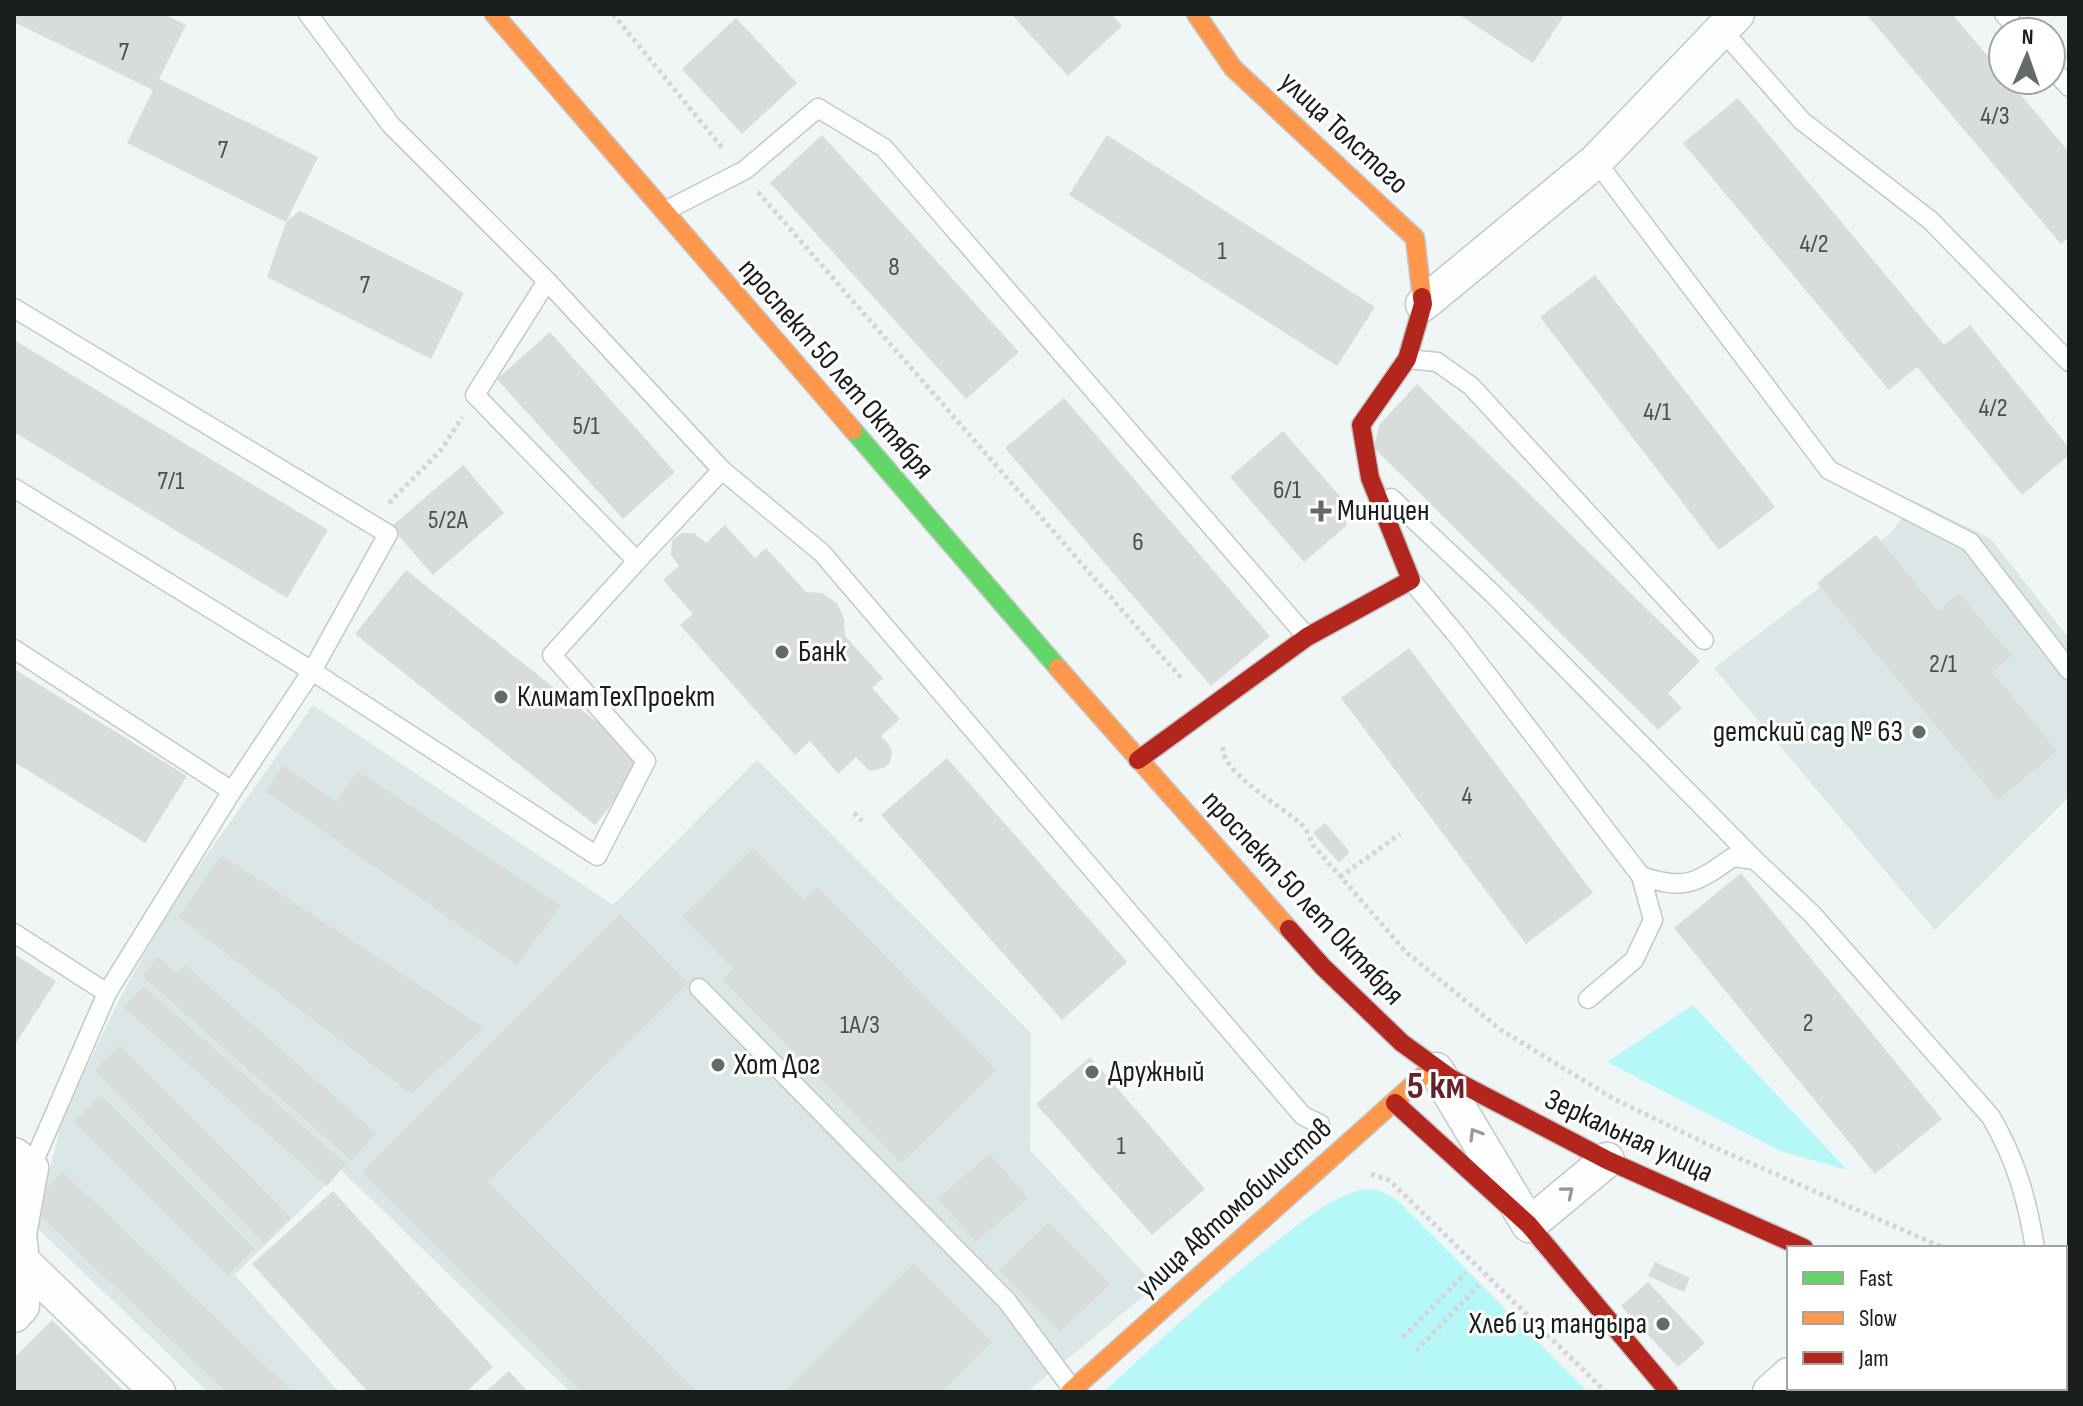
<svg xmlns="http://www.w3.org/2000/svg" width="2083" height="1406" font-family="'Sofia Sans Condensed',sans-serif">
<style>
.built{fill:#dbe7e7}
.green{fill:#b6f7f8}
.building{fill:#d9dcdc}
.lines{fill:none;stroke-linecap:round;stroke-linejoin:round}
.lane-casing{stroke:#c4c8c8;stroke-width:21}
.street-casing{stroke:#c4c8c8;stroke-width:37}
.fast-casing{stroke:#c4c8c8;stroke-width:21}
.slow-casing{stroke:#c4c8c8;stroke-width:21}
.jam-casing{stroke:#c4c8c8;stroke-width:21}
.path{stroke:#d4d6d6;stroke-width:5;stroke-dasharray:4 4;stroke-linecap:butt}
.lane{stroke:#fdfefe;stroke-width:18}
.street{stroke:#fdfefe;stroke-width:34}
.fast{stroke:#63d668;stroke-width:18}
.slow{stroke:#ff974d;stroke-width:18}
.jam{stroke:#b3261e;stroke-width:18}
.oneway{stroke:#969999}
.poi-dot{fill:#646969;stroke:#fff;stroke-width:3}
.labels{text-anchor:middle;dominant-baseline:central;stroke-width:6;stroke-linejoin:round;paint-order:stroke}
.number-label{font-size:26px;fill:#4b4f4f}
.street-label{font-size:30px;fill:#191d1d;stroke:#fff}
.poi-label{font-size:30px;fill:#191d1d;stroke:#fff;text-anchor:start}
.district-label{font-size:38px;font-weight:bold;fill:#662029;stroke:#fff}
</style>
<rect width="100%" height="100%" fill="#f0f5f5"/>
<g class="built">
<polygon points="1914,501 1990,538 2069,638 2069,797 1935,930 1714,668 1891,533"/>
<polygon points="313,705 613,905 757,760 1031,1033 1030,1150 1156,1286 1027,1392 570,1392 341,1170 235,1275 339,1392 208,1392 35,1226 63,1117 118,1002 172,904"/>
</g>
<g class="green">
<polygon points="1693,1005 1847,1170 1780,1151 1607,1062"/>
<path d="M 1367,1189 L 1380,1191 L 1396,1199 L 1588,1392 L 1104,1392 C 1162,1338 1219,1285 1282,1237 C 1307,1218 1335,1194 1367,1189 Z"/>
</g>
<g class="building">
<polygon points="14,14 163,14 186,25 159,79 318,157 286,222 300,211 464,293 431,359 267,277 286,222 127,143 153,90 14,22"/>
<polygon points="1011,14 1111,14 1122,26 1068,76"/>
<polygon points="1458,14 1565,14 1533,63"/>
<polygon points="1866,14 1952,14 2003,74 2003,80 2008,80 2069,152 2069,237 2061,244"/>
<polygon points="736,18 797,83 742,134 682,69"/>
<polygon points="1738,98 1944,345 1970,325 2069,448 2069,455 2022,495 1917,367 1889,390 1683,143"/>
<polygon points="822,135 1019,352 966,399 770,183"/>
<polygon points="1107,135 1375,307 1337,366 1069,195"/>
<polygon points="1595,275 1775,507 1719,550 1540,317"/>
<polygon points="550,332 675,472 623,519 497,379"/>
<polygon points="14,340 328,530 287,598 14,432"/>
<polygon points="1417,384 1700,661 1668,693 1682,708 1658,730 1374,448 1379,425"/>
<polygon points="1064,398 1270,636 1211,686 1005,448"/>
<polygon points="1283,431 1345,502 1346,526 1304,562 1230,477"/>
<polygon points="463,465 504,513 433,575 391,527"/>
<polygon points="725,525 755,558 766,548 806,592 822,593 837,603 844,619 845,636 883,678 872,688 900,719 881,736 890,746 892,753 890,762 884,768 869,771 856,757 838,774 810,741 795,755 680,625 693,614 663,580 679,566 671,555 672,541 681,533 694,533 706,543"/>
<polygon points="1876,535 1938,611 1959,593 2012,656 1992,672 2057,751 1998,800 1817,583"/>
<polygon points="406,570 646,761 595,825 355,634"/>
<polygon points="1409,648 1593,893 1526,944 1341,698"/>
<polygon points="14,669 187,776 145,843 14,762"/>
<polygon points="947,758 1127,962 1062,1020 881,815"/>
<polygon points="283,765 337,802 357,771 561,905 517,965 265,791"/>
<polygon points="1325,823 1350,852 1339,863 1313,833"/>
<polygon points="753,848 804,900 818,887 997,1070 902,1163 723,980 733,969 682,917"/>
<polygon points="222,855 484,1028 411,1094 178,917"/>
<polygon points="1741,873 1942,1119 1875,1174 1674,928"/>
<polygon points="620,914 688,983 488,1182 697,1392 581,1392 361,1172"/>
<polygon points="14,954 56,981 14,1046"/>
<polygon points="158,957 177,973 185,965 376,1133 352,1161 142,976"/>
<polygon points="143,986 346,1164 327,1186 124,1008"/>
<polygon points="120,1045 291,1218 264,1244 94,1070"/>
<polygon points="1090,1057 1205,1189 1152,1235 1036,1104"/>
<polygon points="101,1095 255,1249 228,1276 74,1122"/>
<polygon points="990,1154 1028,1198 976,1242 938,1198"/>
<polygon points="63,1172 293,1392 226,1392 30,1206"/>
<polygon points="333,1191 493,1367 466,1392 368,1392 252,1264"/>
<polygon points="1049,1222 1110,1284 1060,1332 999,1270"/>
<polygon points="1655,1262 1690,1278 1684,1292 1648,1276"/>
<polygon points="914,1263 992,1342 941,1392 784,1392"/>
<polygon points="1648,1282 1705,1343 1678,1367 1621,1306"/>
<polygon points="52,1320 125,1392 14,1392 14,1358"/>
<polygon points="509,1371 528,1392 485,1392"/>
</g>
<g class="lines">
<defs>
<g id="lane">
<polyline points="308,14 391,125 547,281 722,470 822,553 1303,1116 1320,1124"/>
<polyline points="2004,14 2020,32"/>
<polyline points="1722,30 1802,121 1930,220 2069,362"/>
<polyline points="2051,67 2069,87"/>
<polyline points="1596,161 1829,470 1970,542 2069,670"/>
<polyline points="665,211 745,170 818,108 884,148 1307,637"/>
<polyline points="547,281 475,395 637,561 722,470"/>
<polyline points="14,308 388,534 312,671 232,791 107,993 31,1168"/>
<polyline points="1407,359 1437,362 1471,386 1704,640"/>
<polyline points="14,488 312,671 597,856 646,761 552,655 637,561"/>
<polyline points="1391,498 1493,594 1755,860"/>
<polyline points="1411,580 1460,639 1641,876 1653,920 1634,960 1588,999"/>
<polyline points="14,649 232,791"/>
<path d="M 1641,876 C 1686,891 1696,883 1733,857 L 1755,860 L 1812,914 L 1991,1117 C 2016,1160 2027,1199 2035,1248"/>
<polyline points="14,933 107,993"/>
<polyline points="699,988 1007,1301 1073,1390"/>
</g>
<g id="street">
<polyline points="1423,304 1596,161 1737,14"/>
<polyline points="1436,1070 1529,1225 1607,1160"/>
<polyline points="14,1155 31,1168 19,1234 22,1261 158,1392"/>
<polyline points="14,1315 22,1306 22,1261"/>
<polyline points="1770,1392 1789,1375"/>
</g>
<polyline id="fast" points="853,430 1058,668"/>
<g id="slow">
<polyline points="494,14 853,430"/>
<polyline points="1196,14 1233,68 1415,238 1422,297"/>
<polyline points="1058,668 1289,929"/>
<polyline points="1070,1392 1434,1066"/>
</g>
<g id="jam">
<polyline points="1138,760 1307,637 1411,580 1370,478 1361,425 1407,359 1423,304 1422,297"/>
<polyline points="1289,929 1323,967 1402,1043 1452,1079 1607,1160 1804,1248"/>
<polyline points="1395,1103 1529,1225 1669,1392"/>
<polyline points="2065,1369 2069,1372"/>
</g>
</defs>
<use href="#lane" class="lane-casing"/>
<use href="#street" class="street-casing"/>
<use href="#fast" class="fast-casing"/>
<use href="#slow" class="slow-casing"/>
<use href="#jam" class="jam-casing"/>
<g class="path">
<polyline points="613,14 724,150"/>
<polyline points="758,192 1182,679"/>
<polyline points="389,503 442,449 462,417"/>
<path d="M 1223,747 C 1221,773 1283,807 1301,824 C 1307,829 1310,838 1313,845 L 1406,952 L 1501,1030 L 1614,1099 L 1709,1145 L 1944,1248"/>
<polyline points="854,813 862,821"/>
<polyline points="1340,877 1400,834"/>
<polyline points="1371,1174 1389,1180 1606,1392"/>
<polyline points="2065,1303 2069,1305"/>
<polyline points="1403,1337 1466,1273"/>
<polyline points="1416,1351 1479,1285"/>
</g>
<use href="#lane" class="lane"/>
<use href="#street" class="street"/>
<use href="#fast" class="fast"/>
<use href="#slow" class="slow"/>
<use href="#jam" class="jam"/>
</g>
<defs><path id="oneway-chevron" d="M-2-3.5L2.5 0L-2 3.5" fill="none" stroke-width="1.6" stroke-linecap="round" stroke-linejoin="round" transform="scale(2)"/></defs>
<g class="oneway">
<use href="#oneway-chevron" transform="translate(1475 1134) rotate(-121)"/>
<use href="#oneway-chevron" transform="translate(1568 1192) rotate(-40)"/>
</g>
<g class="poi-dot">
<path d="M1317 499h8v8h8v8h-8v8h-8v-8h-8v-8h8z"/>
<circle cx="782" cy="652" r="8"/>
<circle cx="501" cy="697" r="8"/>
<circle cx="1919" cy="732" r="8"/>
<circle cx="718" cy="1065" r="8"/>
<circle cx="1092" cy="1072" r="8"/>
<circle cx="1663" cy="1324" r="8"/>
</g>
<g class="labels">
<g class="number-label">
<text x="124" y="52">7</text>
<text x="1995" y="116">4/3</text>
<text x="223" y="150">7</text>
<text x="1814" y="244">4/2</text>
<text x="1222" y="251">1</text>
<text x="894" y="267">8</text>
<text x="365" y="285">7</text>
<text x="1993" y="408">4/2</text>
<text x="1657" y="412">4/1</text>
<text x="586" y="426">5/1</text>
<text x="171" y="481">7/1</text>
<text x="1287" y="490">6/1</text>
<text x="448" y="520">5/2А</text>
<text x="1138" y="542">6</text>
<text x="1943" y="664">2/1</text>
<text x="1467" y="796">4</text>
<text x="1808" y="1023">2</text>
<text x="860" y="1025">1А/3</text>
<text x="1121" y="1146">1</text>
</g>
<g class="street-label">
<text transform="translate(1344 133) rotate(43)">улица Толстого</text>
<text transform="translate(836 369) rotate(49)">проспект 50 лет Октября</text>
<text transform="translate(1303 898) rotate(47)">проспект 50 лет Октября</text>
<text transform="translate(1629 1136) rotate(25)">Зеркальная улица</text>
<text transform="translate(1234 1208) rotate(-42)">улица Автомобилистов</text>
</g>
<g class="poi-label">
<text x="1337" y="511">Миницен</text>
<text x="798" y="652">Банк</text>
<text x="517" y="697">КлиматТехПроект</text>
<text x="1903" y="732" text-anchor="end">детский сад № 63</text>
<text x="734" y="1065">Хот Дог</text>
<text x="1108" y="1072">Дружный</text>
<text x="1647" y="1324" text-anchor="end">Хлеб из тандыра</text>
</g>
<g class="district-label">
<text x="1436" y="1086">5 км</text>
</g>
</g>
<rect width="2083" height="1406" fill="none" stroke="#191d1d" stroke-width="32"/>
<rect x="1787" y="1246" width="280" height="144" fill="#ffffff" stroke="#a3a5a5" stroke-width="2"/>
<rect x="1803" y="1272" width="40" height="12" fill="#63d668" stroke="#a3a5a5" stroke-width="2"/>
<text x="1859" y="1286" font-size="24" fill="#191d1d">Fast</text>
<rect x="1803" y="1312" width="40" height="12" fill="#ff974d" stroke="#a3a5a5" stroke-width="2"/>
<text x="1859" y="1326" font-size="24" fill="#191d1d">Slow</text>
<rect x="1803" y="1352" width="40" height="12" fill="#b3261e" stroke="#a3a5a5" stroke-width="2"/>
<text x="1859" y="1366" font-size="24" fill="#191d1d">Jam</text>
<g transform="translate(2027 56) rotate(2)"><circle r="38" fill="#ffffff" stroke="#a3a5a5" stroke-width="2"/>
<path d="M0-6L14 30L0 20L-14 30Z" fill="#646969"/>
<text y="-12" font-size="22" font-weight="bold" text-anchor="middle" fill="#191d1d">N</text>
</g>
</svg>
